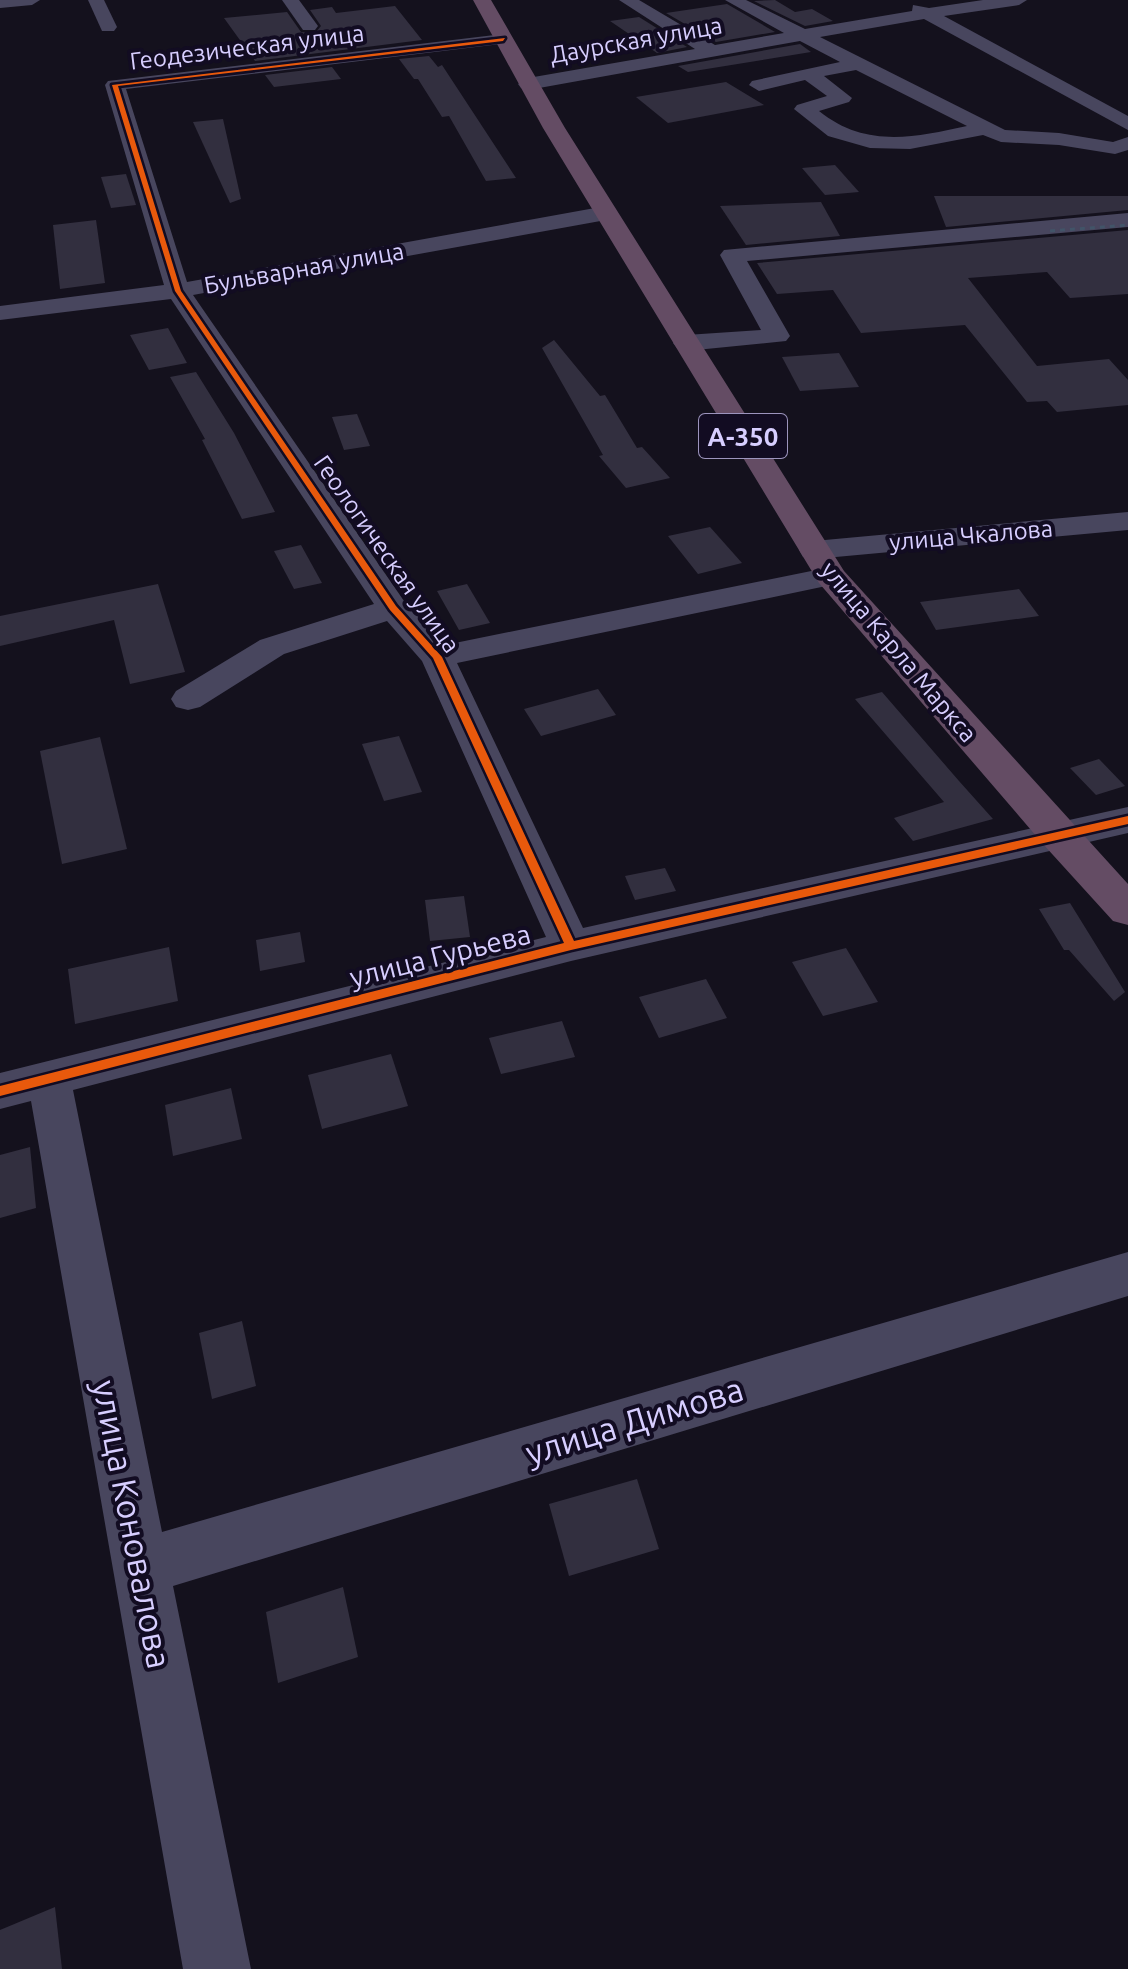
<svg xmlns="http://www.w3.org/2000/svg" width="1128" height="1969" font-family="Ubuntu,sans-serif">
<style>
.building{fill:#322f3f}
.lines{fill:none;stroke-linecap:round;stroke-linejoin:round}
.minor{fill:#48465e;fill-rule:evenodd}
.highway{fill:#644c64;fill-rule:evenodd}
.rail{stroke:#425468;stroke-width:3;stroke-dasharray:5 5;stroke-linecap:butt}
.cycleway-casing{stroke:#120c22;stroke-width:5}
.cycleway{fill:#e8590c;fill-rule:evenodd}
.labels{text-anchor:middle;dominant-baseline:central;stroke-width:8;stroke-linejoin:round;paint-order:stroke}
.far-street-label{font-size:24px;fill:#d7ceff;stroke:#120c22}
.shield{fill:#120c22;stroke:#9c94bd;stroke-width:2}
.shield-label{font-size:26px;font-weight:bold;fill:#d7ceff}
.street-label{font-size:28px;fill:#d7ceff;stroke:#120c22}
.near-street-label{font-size:34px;fill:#d7ceff;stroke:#120c22}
</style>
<rect width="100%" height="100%" fill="#14111d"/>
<g class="building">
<polygon points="775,0 795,12 812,9 833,21 805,26 754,1"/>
<polygon points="727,4 775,32 716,42 666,13"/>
<polygon points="395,6 422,40 255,61 224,18 287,12 301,32 315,33 321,26 310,10 332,7 336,13"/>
<polygon points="639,17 687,47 657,53 610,21"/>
<polygon points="800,44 811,52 688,72 678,66"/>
<polygon points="429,56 438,67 442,65 516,178 486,181 449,116 442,117 418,79 414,79 399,59"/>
<polygon points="332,67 341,79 274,87 265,75"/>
<polygon points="726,82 764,105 668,123 636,97"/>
<polygon points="223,119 241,199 230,203 193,122"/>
<polygon points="835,165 859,192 825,195 802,168"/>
<polygon points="126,174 136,205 111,208 101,177"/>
<polygon points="934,196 1128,196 1128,210 946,227"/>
<polygon points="821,202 840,236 746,245 720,206"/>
<polygon points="96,220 105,283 60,289 53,225"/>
<polygon points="1128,230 1128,294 1070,298 1047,272 968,278 1037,366 1109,359 1128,380 1128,405 1057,412 1047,401 1027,402 965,325 861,333 833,290 777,294 757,263"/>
<polygon points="168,328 187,363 149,370 130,335"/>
<polygon points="554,340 600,396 605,395 637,448 642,447 670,478 626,488 599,456 603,455 542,348"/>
<polygon points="839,353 859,387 800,391 782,357"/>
<polygon points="196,372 234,433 275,512 242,519 202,440 205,439 170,377"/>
<polygon points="357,414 370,446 344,450 332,417"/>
<polygon points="710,527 742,563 698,574 668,536"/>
<polygon points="301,545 322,583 294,589 274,551"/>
<polygon points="158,584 185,672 130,684 114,620 0,646 0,616"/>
<polygon points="467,584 490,623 459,630 437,591"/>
<polygon points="1019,589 1039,616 936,630 920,602"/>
<polygon points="598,689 616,715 541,736 524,709"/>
<polygon points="882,692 959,781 993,819 913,841 894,818 944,802 855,699"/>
<polygon points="399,736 422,792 384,801 362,744"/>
<polygon points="100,737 127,849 62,864 40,751"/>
<polygon points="1099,759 1125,786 1096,795 1070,768"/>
<polygon points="665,868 676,891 635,900 625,876"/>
<polygon points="464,896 470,937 430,941 425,900"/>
<polygon points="1070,903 1125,992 1114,1001 1069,950 1064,950 1039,909"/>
<polygon points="300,932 305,962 260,971 256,940"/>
<polygon points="169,947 178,1001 75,1024 68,969"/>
<polygon points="846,948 878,1002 823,1016 792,962"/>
<polygon points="706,979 727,1018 659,1038 639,997"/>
<polygon points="562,1021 575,1057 501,1074 489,1038"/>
<polygon points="391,1054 408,1106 322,1129 308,1075"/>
<polygon points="231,1088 242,1139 173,1156 165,1105"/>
<polygon points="30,1147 36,1208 0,1218 0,1155"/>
<polygon points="242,1321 256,1386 212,1399 199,1333"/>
<polygon points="637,1479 659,1549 569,1576 549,1504"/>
<polygon points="343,1587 358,1657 278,1683 266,1612"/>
<polygon points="55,1907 62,1969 0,1969 0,1930"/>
</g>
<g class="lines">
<g class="minor">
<polygon points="0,0 40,0 32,5 0,8"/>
<polygon points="88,0 104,0 117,27 114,31 102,31"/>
<polygon points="282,0 299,0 318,26 315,30 303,30"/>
<path d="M 619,0 L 639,0 L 715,45 L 784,33 L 725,0 L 746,0 L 805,29 L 912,11 L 913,5 L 929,8 L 983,0 L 1027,0 L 1019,5 L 944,16 L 1128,116 L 1128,130 L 924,19 L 820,37 L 1005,130 L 1059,133 L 1113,142 L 1128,137 L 1128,150 L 1115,154 L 1059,145 L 1001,142 L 983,135 L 910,149 L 870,148 L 828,136 L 794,109 L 797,105 L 827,96 L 805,80 L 759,91 L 749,85 L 752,81 L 840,62 L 800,41 L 528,90 L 521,88 L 518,84 L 528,78 L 695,49 ZM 856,70 L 967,126 C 913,138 865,148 819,111 L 849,102 L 852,98 L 824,76 Z"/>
<polygon points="503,34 509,35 512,39 509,43 126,89 187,282 606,206 617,213 606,220 193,295 404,601 445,645 831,567 842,569 847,576 842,583 831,585 457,663 583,928 1128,807 1128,833 571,961 73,1090 162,1532 1128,1252 1128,1296 173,1586 251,1969 183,1969 31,1101 0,1109 0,1073 546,937 422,661 387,621 284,654 200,707 188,710 176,707 171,699 176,691 260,640 374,604 171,299 0,320 0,306 164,285 105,85 108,81"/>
<polygon points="1128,213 1128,227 747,261 790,336 786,341 686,351 677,348 673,343 677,338 686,335 761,330 720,255 724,250"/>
<polygon points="1128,512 1128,530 814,559 803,557 799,550 803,543 814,541"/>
</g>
<polygon class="highway" points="473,0 491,0 565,128 844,571 1128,884 1128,925 1113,921 1043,844 819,583 543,128"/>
<polyline class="rail" points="1050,231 1128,225"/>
<defs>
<polygon id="cycleway" points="505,38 503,41 118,86 181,291 396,606 442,657 574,941 1128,816 1128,824 571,950 0,1096 0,1086 564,943 433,658 390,610 175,291 112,85"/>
</defs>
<use href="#cycleway" class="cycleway-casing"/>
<use href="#cycleway" class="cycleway"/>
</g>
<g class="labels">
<g class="far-street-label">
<text transform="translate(636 40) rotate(-10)">Даурская улица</text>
<text transform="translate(247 47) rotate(-7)">Геодезическая улица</text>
<text transform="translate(304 268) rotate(-10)">Бульварная улица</text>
<text transform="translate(971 535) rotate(-5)">улица Чкалова</text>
<text transform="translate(387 554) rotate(55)">Геологическая улица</text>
<text transform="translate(899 652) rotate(50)">улица Карла Маркса</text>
</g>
<rect class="shield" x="699" y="414" width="88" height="44" rx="6"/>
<g class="shield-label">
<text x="743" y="436">А-350</text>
</g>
<g class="street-label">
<text transform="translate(440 955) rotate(-14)">улица Гурьева</text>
</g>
<g class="near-street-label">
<text transform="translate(634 1420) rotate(-17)">улица Димова</text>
<text transform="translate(133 1524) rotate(79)">улица Коновалова</text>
</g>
</g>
</svg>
